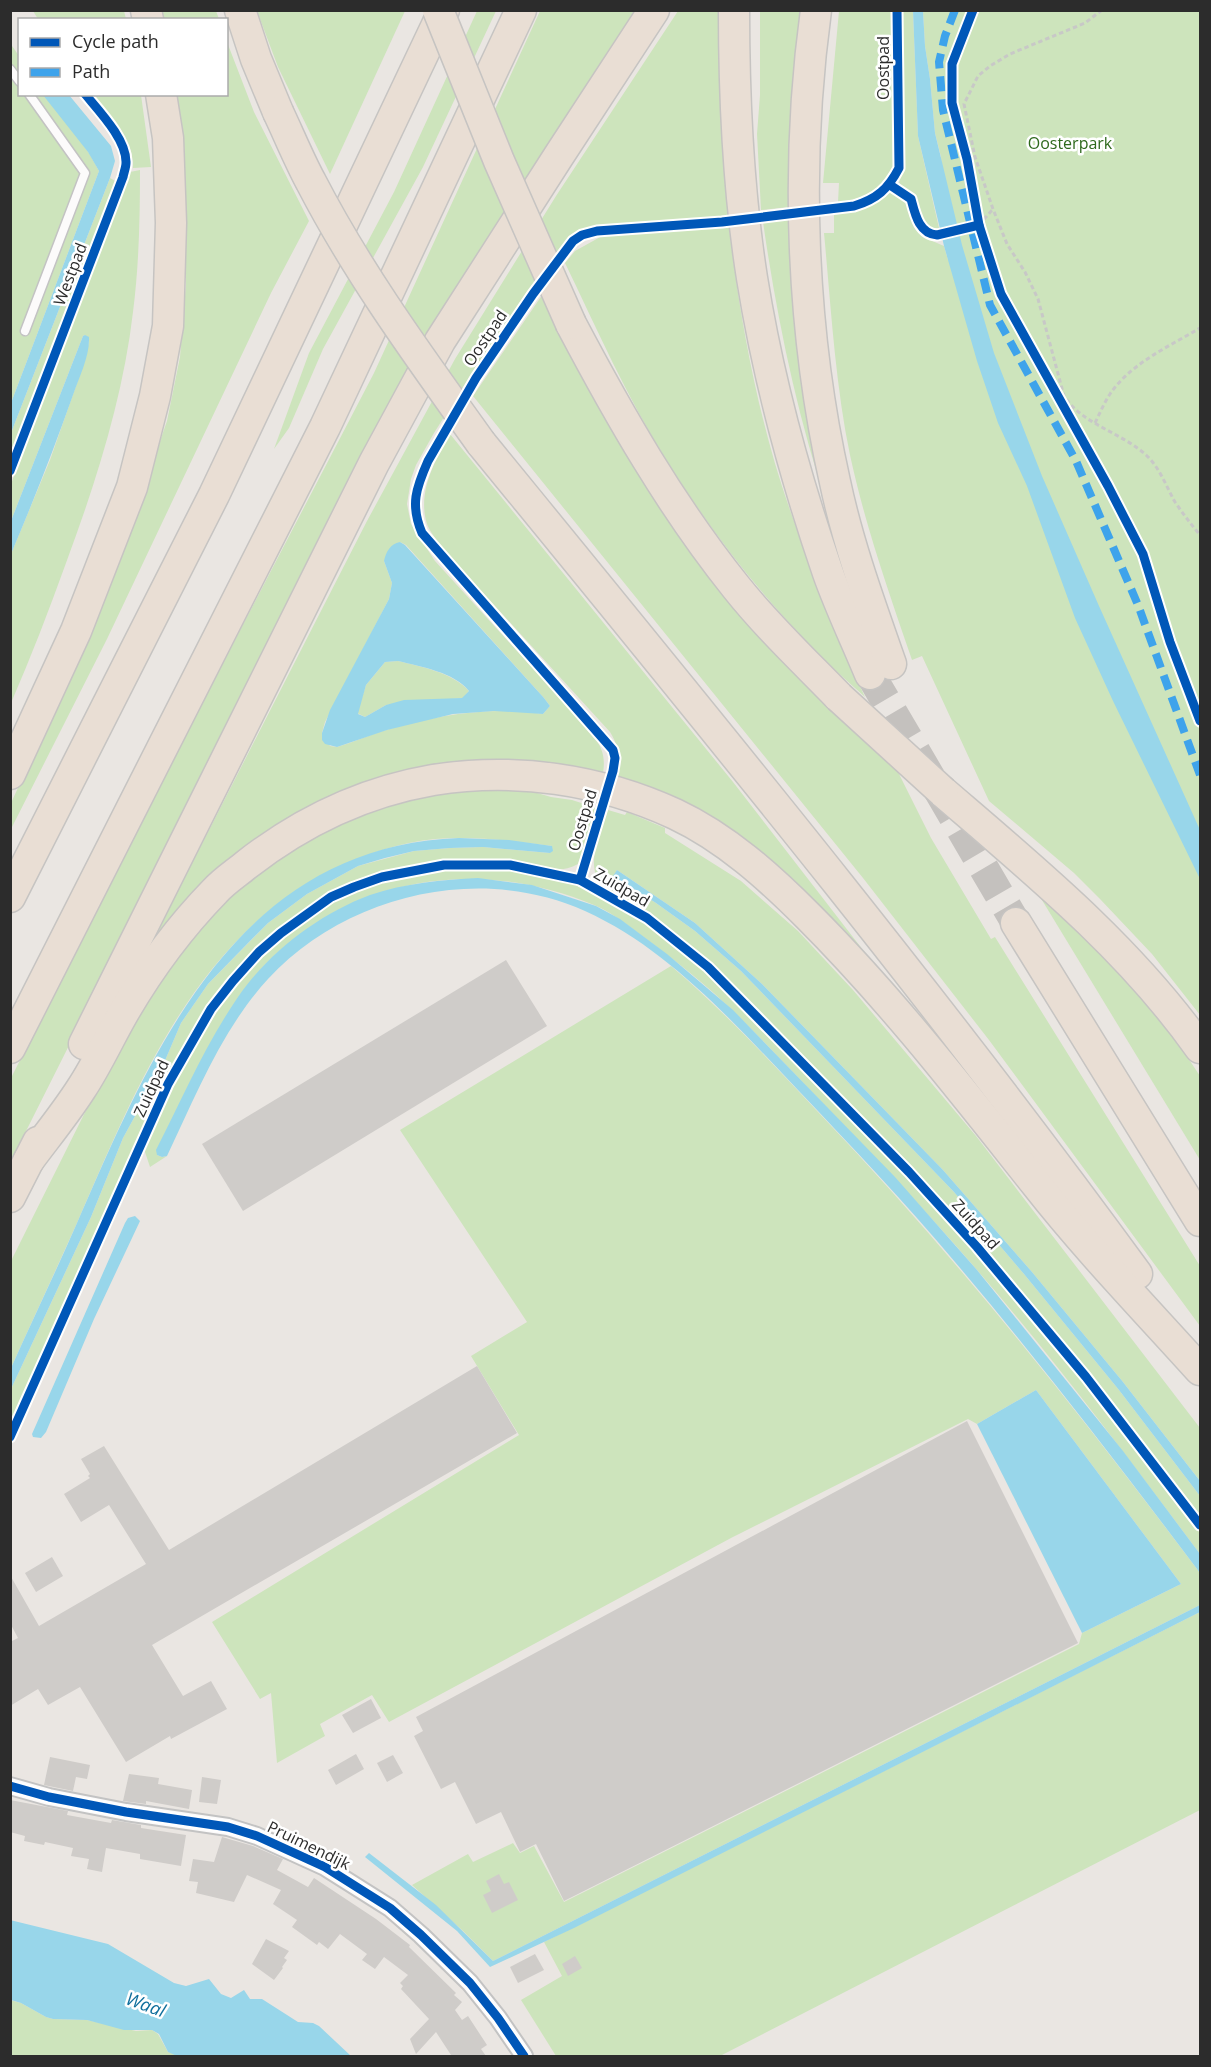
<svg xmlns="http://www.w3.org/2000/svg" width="1211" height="2067" font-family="'Open Sans',sans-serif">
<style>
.green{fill:#cde4bc;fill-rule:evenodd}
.water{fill:#98d6ea;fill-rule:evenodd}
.building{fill:#cfccc9}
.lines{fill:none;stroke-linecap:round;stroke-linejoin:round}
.motorway-tunnel{stroke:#c4c1be;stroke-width:30;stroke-dasharray:30 15;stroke-linecap:butt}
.service-casing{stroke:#c3c3c3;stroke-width:11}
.minor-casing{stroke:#c3c3c3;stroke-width:20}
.motorway-casing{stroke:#c6c4c2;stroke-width:33}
.path{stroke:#c8c8c7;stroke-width:3;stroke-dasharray:4.5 3;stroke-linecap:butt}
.service{stroke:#fcfbfb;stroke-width:8}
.minor{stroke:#fcfbfb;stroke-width:16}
.motorway{stroke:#e9ded4;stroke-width:30}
.motorway-bridge-casing{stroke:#c6c4c2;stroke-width:33;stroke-linecap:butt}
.motorway-bridge{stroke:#e9ded4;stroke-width:30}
.quiet{stroke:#3ea3eb;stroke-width:8;stroke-dasharray:15 8;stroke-linecap:butt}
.cycleway-casing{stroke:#fff;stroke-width:13}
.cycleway{stroke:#0057b8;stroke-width:9}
.labels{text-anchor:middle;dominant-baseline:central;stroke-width:5;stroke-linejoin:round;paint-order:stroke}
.street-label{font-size:16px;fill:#2c2c2c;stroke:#fff}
.park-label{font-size:16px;fill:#2e691c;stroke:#fff}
.water-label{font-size:18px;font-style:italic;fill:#106f9c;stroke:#fff}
</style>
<rect width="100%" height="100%" fill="#eae6e2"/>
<g class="green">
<polygon points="33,11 124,11 126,19 38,19"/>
<polygon points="160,11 216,11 219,19 161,19"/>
<polygon points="257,11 405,11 330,174 278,67"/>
<polygon points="477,11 496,11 423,167 323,349 289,428 274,449 309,353 394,192"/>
<polygon points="540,11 637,11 261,663 11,1161 11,1078 148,807 374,373"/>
<path d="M 678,11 L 726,11 L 728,140 L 725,187 L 728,216 L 603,225 L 584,230 L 571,236 L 536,279 L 470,376 L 434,433 L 416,465 L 411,479 L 407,504 L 411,524 L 435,561 L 592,733 C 604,750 606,759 602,779 L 365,786 L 141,963 L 367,521 L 455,359 L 556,196 ZM 400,542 L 406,545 L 544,698 L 550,706 L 543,714 C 490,706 437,715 386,730 C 369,735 354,742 337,747 L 330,746 L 322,733 L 325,722 L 389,599 L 392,583 L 384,561 Z"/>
<polygon points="760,11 804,11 789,184 789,207 761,210 757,134 760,95"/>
<path d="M 839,11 L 891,11 L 894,164 C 884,194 867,198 838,202 L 839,183 L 823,183 Z"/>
<polygon points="900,11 913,11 918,136 939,228 930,229 926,226 920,215 916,199 899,183 904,159"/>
<path d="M 923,11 L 1200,11 L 1200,1015 L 1152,954 L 1100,899 L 1074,873 L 989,801 L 922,656 L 912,660 C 889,593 865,525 850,455 C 835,382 831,307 824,233 L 834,233 L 834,213 C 861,214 870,207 891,192 C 914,202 904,211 915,227 C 922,238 933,241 944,246 L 948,260 L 941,157 L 935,133 L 930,79 L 925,46 Z"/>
<polygon points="227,42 254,112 309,221 271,293 107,639 11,829 11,803 47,725 129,530 167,421 180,357 186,284 184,201 175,95 226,94"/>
<polygon points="10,43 19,56 20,94 47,95 89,153 99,171 11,403"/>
<path d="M 93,95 L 141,95 L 151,167 L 133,168 C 134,139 110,116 93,95 Z"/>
<path d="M 140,170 C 140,218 139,265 133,312 C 123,398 96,482 66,563 C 49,610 31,657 11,703 L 11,554 L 50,460 L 85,360 L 89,341 L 85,335 L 83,336 L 11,521 L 11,484 L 130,172 Z"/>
<polygon points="110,178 117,182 11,460 11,433"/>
<path d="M 789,219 L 795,284 L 828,508 C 797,415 777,319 763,222 Z"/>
<path d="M 729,227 C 741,327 760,429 795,524 C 804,550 816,575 826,600 C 838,632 850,666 865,697 C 788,630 721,548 667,461 C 627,398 597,329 565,263 L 575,251 L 602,236 Z"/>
<polygon points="549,285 762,638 824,703 895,766 931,838 991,939 995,937 1200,1266 1200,1326 989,1040 863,878 473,396"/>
<path d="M 450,434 L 733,782 L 897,994 L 853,946 L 616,783 C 619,764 621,749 610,732 L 442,548 C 437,540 430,532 427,524 C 417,493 435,460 450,434 Z"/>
<path d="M 398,661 C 421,667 452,672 469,691 L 463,698 L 386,705 L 365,717 L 357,713 L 366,685 L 385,662 Z"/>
<path d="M 477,789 L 527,790 L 551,797 L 572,800 L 597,808 L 578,864 C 558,876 533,865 512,862 C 501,861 490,861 480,860 C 438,858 389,867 350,883 C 307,902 266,936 235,971 C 214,995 197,1024 181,1051 L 11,1425 L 11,1389 L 91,1217 L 123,1138 L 164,1063 L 181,1023 L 208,984 L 268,923 L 307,894 L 358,866 L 414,851 L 450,848 L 483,847 L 550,853 L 552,846 C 514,841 474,836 435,839 C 402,842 369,853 339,867 C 196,933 136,1088 77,1223 C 55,1272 33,1319 11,1368 L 11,1261 L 115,1052 L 152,989 L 215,912 L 238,889 L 290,850 L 349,819 L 403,801 Z"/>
<path d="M 608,810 L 625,815 L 627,812 L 665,828 L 665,833 L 741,881 L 798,931 L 853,990 L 976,1136 L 1200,1428 L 1200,1481 L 1123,1382 L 1032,1272 L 943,1170 L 762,984 L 695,923 L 617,870 L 614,877 L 656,903 L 695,931 L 741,971 L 954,1192 L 1024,1274 L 1119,1390 L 1200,1496 L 1200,1518 L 1034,1306 L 898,1154 L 715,968 L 678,937 L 599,882 C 586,860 601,833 608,810 Z"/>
<path d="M 482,868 C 526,872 572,879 612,901 C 685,943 742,1007 801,1066 C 945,1211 1078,1367 1200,1531 L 1200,1554 C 1128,1458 1056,1361 977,1270 C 918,1201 854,1136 791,1070 C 772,1051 754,1031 734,1012 C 708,986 678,963 649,941 C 631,928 615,914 594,905 C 483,859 368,873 277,953 C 243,984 228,1016 208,1056 C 191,1089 174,1122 157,1155 L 162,1157 L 167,1156 L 150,1167 L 144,1149 C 155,1124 165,1098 178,1074 C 227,980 297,900 404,875 C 429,869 456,869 482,868 Z"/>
<polygon points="1031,882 1085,933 1148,1005 1182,1049 1200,1076 1200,1160"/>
<path d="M 671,966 C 724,1011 771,1062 819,1113 C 957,1257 1080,1414 1200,1573 L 1200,1605 L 493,1961 L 463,1931 L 412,1885 L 468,1854 L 473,1862 L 513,1843 L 520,1853 L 534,1846 L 564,1902 L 1079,1644 L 1082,1633 L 1181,1584 L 1036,1390 L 977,1424 L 968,1419 L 731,1538 L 389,1722 L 372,1695 L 320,1724 L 325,1736 L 277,1763 L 271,1693 L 260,1699 L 212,1622 L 519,1435 L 471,1356 L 527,1322 L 400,1130 Z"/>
<polygon points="1200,1612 1200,1810 720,2056 556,2056 521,2000 562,1976 544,1942"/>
<polygon points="10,2000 21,2003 46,2017 53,2019 87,2020 136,2031 152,2030 158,2034 168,2052 181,2056 11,2056"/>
</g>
<g class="water">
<polygon points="913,11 923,11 925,46 930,79 935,133 962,245 994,353 1042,476 1099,606 1200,830 1200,879 1113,701 1075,618 1027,486 998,423 977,361 944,246 918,136"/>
<polygon points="43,95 69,95 111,146 115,161 110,178 11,433 11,403 99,171 88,152"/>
<path d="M 85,335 L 89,337 C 90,356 79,377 73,395 C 54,449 33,502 11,554 L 11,521 L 83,336 Z"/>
<path d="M 400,542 L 405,545 L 544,698 L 550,706 L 543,714 L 494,711 L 453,714 L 387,730 L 337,747 L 325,744 L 322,740 L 322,733 L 330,710 L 389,599 L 392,583 L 384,561 C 386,552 390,544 400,542 ZM 398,661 C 421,667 454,672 469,691 L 462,698 L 404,700 L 386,705 L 365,717 L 358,714 L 366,685 L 385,662 Z"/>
<path d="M 459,838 L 509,840 L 552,846 L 553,851 L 550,853 L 483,847 L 450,848 L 414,851 L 385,858 L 358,866 L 307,894 L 268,923 L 251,940 L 208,984 L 181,1023 L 164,1063 L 123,1138 L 91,1217 L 11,1389 L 11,1368 C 33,1319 56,1271 77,1223 C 153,1049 237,846 459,838 Z"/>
<polygon points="617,870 695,923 762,984 943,1170 1032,1272 1123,1382 1200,1481 1200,1496 1119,1390 1024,1274 954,1192 741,971 695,931 656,903 613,876"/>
<path d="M 478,878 L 532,885 L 596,906 L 620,919 L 667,954 L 733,1010 L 895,1177 L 977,1270 L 1123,1451 L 1200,1554 L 1200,1573 C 1121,1468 1041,1363 955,1262 C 905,1202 851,1146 797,1089 C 734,1023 669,949 585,911 C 479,863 346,895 268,979 C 222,1029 196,1095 167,1156 L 162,1157 L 157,1155 L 156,1150 C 182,1099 205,1045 238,997 C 269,952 319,914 370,895 C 405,883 442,880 478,878 Z"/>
<polygon points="135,1216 140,1221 94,1319 46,1432 41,1438 33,1437 32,1434 125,1223 128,1218"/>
<polygon points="1036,1390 1181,1584 1082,1633 977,1424"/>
<polygon points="1200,1605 1200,1612 574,1928 490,1967 457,1931 365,1857 369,1853 436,1905 493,1961"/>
<polygon points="10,1920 108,1944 174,1983 186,1986 209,1979 221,1994 231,1998 244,1990 250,1999 262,1999 298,2022 313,2023 319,2026 351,2056 177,2056 168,2052 159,2034 152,2030 124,2030 87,2020 53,2019 46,2017 21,2003 11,2000"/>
</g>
<g class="building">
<polygon points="506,960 547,1026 243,1211 202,1144"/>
<polygon points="477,1366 517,1433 152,1645 183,1696 211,1681 227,1709 171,1739 170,1736 126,1762 80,1687 48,1705 38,1689 10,1706 10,1642 18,1638 10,1623 10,1575 39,1626 146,1564 109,1505 81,1522 64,1494 90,1478 88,1476 90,1474 81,1459 104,1446 169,1550"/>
<polygon points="967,1421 1078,1643 564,1901 536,1844 520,1852 501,1812 476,1824 455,1782 441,1789 414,1736 423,1731 416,1717"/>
<polygon points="52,1557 63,1576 36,1592 25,1573"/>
<polygon points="371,1699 381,1718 353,1733 342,1715"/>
<polygon points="356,1754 364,1769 336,1785 328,1770"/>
<polygon points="393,1755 403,1773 387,1782 377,1763"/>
<polygon points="50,1757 90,1765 87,1779 76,1777 73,1791 44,1785"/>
<polygon points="129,1774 159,1778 158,1784 192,1790 189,1809 146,1801 146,1804 123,1801"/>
<polygon points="202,1777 221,1780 217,1804 199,1802"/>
<polygon points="10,1800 68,1811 67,1815 111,1823 112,1820 141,1825 141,1828 186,1835 181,1866 140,1859 140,1854 106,1848 102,1872 87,1869 89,1859 71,1856 73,1848 45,1842 44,1845 24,1841 25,1836 10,1832"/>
<polygon points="222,1837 253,1846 283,1859 277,1870 308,1887 314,1878 376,1919 410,1945 409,1947 456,1993 454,1995 462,2002 455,2010 462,2020 468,2016 487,2045 481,2049 486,2056 451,2055 436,2032 416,2054 410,2039 429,2019 401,1989 403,1986 400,1983 408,1975 384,1957 375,1969 362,1960 367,1954 340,1934 328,1949 319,1942 317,1945 292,1927 297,1920 273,1904 281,1890 247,1875 234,1902 196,1893 198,1882 189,1881 193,1859 214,1862"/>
<polygon points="499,1874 504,1884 509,1882 518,1900 492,1913 483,1895 491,1891 486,1881"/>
<polygon points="266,1939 289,1951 284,1958 287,1960 282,1967 283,1968 274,1980 252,1964"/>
<polygon points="535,1954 544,1970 518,1983 510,1967"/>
<polygon points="575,1956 582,1968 568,1976 562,1964"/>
</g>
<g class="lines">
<polyline class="motorway-tunnel" points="870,674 1016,923"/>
<defs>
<g id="service">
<polyline points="10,69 20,82"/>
<polyline points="25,331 85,173 29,94"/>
<polyline points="10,1437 142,1144"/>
</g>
<polyline id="minor" points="10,1786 49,1797 126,1812 228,1827 257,1836 325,1867 390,1908 421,1935 470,1983 498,2018 524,2056"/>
<g id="motorway">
<polyline points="146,10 148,20"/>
<polyline points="240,10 256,59 278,112"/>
<path d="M 734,10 C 734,100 738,189 752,278 C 768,378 795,477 828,573 C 840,607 856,640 870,674"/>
<path d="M 816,10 C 795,163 801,331 835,482 C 848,544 870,604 891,664"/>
<path d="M 571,324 C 619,415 671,506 736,587 C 767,626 804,661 839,697"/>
<path d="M 481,443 C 704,716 929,989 1137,1274"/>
<polyline points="10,774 76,631 132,487 155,396 168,326 171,223 168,138 161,94"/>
<path d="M 943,792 C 1035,871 1130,949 1200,1048"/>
<polyline points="10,897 214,495 444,10"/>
<polyline points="1016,923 1200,1221"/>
<polyline points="84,1044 374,463 440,341 558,157 654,10"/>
<polyline points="10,1048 325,427 521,10"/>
<path d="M 29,1160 C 46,1137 65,1114 81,1089 C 97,1065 109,1038 124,1012 C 149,969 180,927 215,891 C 224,881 235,874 246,865 C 301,822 363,792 433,780 C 515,767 599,779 675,814 C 726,838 769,877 808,916 C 891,999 963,1092 1036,1184 C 1087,1249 1145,1309 1200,1370"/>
<polyline points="10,1197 38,1142"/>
</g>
</defs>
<use href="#service" class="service-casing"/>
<use href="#minor" class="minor-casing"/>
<use href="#motorway" class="motorway-casing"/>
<g class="path">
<path d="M 1102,10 L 1085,23 L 1010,54 L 990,66 L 978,76 L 964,104 L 975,157 L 993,209 L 1007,244 L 1025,272 L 1038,299 L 1064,396 C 1083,425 1121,432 1146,455 C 1160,468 1166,486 1175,502 C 1183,514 1191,524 1200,535"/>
<polyline points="1200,10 1200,11"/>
<polyline points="979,225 993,209"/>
<path d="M 1095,423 C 1100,413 1104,403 1110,394 C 1131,363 1170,346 1200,328"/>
</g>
<use href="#service" class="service"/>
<use href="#minor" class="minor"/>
<use href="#motorway" class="motorway"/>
<defs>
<g id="motorway-bridge">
<polyline points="438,10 499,161 571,324"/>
<path d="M 278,112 C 289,135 299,160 311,182 C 359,275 421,359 481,443"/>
<polyline points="839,697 943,792"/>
</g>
</defs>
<use href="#motorway-bridge" class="motorway-bridge-casing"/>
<use href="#motorway-bridge" class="motorway-bridge"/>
<polyline class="quiet" points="955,10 945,36 939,62 943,110 990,305 1076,461 1138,605 1200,775"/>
<defs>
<g id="cycleway">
<polyline points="973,10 952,64 952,103 967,159 979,225 1001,294 1108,486 1143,554 1170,642 1200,721"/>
<path d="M 890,185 L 911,199 C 915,214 919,234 937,235 L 979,225"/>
<path d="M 10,471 L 123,177 C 124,172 126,167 126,163 C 127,140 99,111 85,94"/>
<path d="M 580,880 L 613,771 L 615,758 L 613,750 L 422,533 C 410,505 416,488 428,461 L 476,378 L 533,294 L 573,241 L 582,235 L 597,231 L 722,222 L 854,206 C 877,199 888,189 899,168 L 897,10"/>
<polyline points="10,1437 168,1084 211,1009 233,981 259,952 281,933 331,897 354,887 382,877 444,865 510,865 580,880 647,918 708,967 909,1172 977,1247 1086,1377 1200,1525"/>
<polyline points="10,1786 49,1797 126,1812 228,1827 257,1836 325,1867 390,1908 421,1935 470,1983 498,2018 524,2056"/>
</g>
</defs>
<use href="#cycleway" class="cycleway-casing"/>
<use href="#cycleway" class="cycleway"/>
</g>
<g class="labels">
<g class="street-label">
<text transform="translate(883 68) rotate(-90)">Oostpad</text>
<text transform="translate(70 274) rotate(-69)">Westpad</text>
<text transform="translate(485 338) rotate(-56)">Oostpad</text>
<text transform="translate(582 820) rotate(-73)">Oostpad</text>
<text transform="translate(622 887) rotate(30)">Zuidpad</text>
<text transform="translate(151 1088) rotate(-65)">Zuidpad</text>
<text transform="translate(976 1224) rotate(48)">Zuidpad</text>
<text transform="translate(309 1845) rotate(26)">Pruimendijk</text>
</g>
<g class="park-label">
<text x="1070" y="143">Oosterpark</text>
</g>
<g class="water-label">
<text transform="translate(146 2004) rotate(20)">Waal</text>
</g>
</g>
<rect width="1211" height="2067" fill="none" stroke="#2c2c2c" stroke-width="24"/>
<rect x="18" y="18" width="210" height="78" fill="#ffffff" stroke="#ababab" stroke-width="1.5"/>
<rect x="30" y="38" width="30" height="9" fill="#0057b8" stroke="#ababab" stroke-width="1.5"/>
<text x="72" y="48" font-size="18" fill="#2c2c2c">Cycle path</text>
<rect x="30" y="68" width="30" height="9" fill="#3ea3eb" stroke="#ababab" stroke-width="1.5"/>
<text x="72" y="78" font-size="18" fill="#2c2c2c">Path</text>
</svg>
